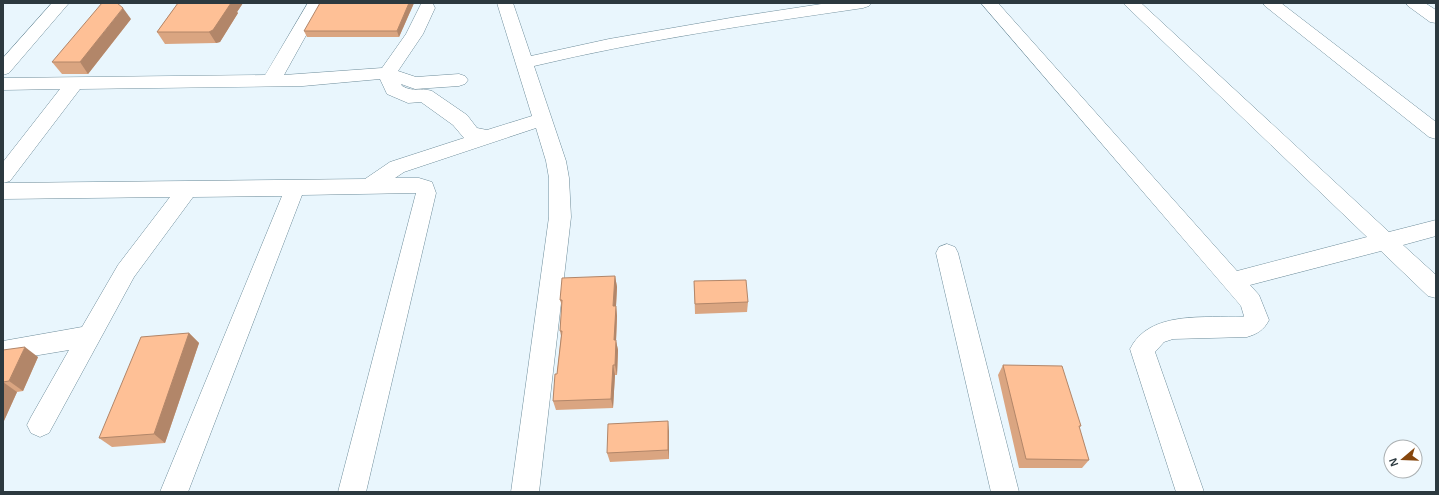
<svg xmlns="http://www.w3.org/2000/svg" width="1439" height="495" font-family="Arial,sans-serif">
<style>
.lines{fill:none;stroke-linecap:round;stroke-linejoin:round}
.street-casing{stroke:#6e8d9b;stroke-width:1}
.street{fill:#fff;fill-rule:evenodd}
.wall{fill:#daa581}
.shaded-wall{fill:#b28669}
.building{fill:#fec096;stroke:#b28669}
</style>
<rect width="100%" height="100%" fill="#e9f6fd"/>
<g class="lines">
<defs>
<g id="street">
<polygon points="52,3 69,3 9,73 3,75 3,58"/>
<path d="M 308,3 L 324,3 L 284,75 L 382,68 L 406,34 L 421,4 L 427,3 L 433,4 L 435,8 L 423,34 L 398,71 L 416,77 L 459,74 L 465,76 L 468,80 L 465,84 L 459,86 L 415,89 L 401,84 L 402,86 C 415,93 419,87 432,91 L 467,115 L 477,128 L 487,130 L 532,116 L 497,3 L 513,3 L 531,56 L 609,39 L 736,17 L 828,3 L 871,3 L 869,6 L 863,8 C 753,24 643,40 534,66 L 566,161 L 569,178 L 571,217 L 539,492 L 511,492 L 549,217 L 549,178 L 546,161 L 536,128 L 404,172 L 395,178 L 419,178 L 432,182 L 436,193 L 366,492 L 338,492 L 416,193 L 302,195 L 188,492 L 160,492 L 282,196 L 193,197 L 134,277 L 49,433 L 40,437 L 31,433 L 27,425 L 31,417 L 69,350 L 3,361 L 3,341 L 82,327 L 118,265 L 170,197 L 3,199 L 3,183 L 365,179 L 390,162 L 464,138 L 453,125 L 421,102 L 408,103 L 387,94 L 380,79 L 303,86 L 80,89 L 10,181 L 3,183 L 3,162 L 60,89 L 3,90 L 3,78 L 265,75 Z"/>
<path d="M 981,3 L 998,3 L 1237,271 L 1367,237 L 1123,3 L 1141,3 L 1389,232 L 1436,220 L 1436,236 L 1403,245 L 1436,275 L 1436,298 L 1428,296 L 1381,251 L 1250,285 L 1259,295 L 1269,320 C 1264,330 1257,334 1247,337 L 1173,339 L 1164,342 L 1155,352 L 1204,492 L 1176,492 L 1130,349 C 1149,310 1206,318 1243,317 L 1244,316 L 1241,306 Z"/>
<polygon points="1263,3 1281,3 1436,122 1436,139 1429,137 1265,6"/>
<polygon points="1406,3 1425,3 1436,10 1436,23 1430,22 1408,6"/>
<polygon points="947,244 955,247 958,253 1019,492 991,492 936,253 939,247"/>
</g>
</defs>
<use href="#street" class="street-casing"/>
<use href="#street" class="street"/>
</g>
<g class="wall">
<polygon points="178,3 243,3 237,12 238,13 220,42 216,43 165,44 157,32"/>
<polygon points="414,3 399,37 307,37 304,31"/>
<polygon points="131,19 88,74 62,74 52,62"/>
<polygon points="615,276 617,287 616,306 617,316 616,341 618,350 617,375 615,375 613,408 556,410 553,401 557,374 561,336 560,331 562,306 560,300"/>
<polygon points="694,281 748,302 747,312 695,314"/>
<polygon points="189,333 199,343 165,443 112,447 99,438"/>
<polygon points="3,350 38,357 23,391 17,392 3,423"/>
<polygon points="1003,365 1081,426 1079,427 1089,460 1082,468 1019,468 998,375"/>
<polygon points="669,431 669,459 610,462 607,453"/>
</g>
<g class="shaded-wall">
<polygon points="231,3 243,3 237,12 238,13 220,42 216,43 209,32"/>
<polygon points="409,3 414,3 399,37 397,31"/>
<polygon points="123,8 131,19 88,74 80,62"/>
<polygon points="615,276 617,287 616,306 617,316 616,341 618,350 617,375 615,365 614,340 613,306"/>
<polygon points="189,333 199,343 165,443 154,434"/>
<polygon points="25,347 38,357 23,391 9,381"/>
<polygon points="613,365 615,375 613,408 611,399"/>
<polygon points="3,382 17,392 3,423"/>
<polygon points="668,421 669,431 669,459 668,450"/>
</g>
<g class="building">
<polygon points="102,3 117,3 123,8 80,62 52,62"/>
<polygon points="178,3 231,3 213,30 209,32 157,32"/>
<polygon points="320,3 409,3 397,31 304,31"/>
<polygon points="615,276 613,306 616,306 614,340 616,340 615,365 613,365 611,399 553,401 555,374 557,374 562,331 560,331 562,300 560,300 562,278"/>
<polygon points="746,280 748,302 695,304 694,281"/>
<polygon points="189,333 154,434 99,438 141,337"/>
<polygon points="25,347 9,381 3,382 3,350"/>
<polygon points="1003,365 1062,366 1081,426 1079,426 1089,460 1026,459"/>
<polygon points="668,421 668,450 607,453 608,424"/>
</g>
<rect width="1439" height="495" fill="none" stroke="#2c393f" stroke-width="8"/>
<g transform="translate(1403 459) rotate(251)"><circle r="19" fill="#ffffff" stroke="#abb0b2"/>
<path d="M0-3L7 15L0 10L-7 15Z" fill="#86460d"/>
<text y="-6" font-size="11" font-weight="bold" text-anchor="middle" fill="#2c393f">N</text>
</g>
</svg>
